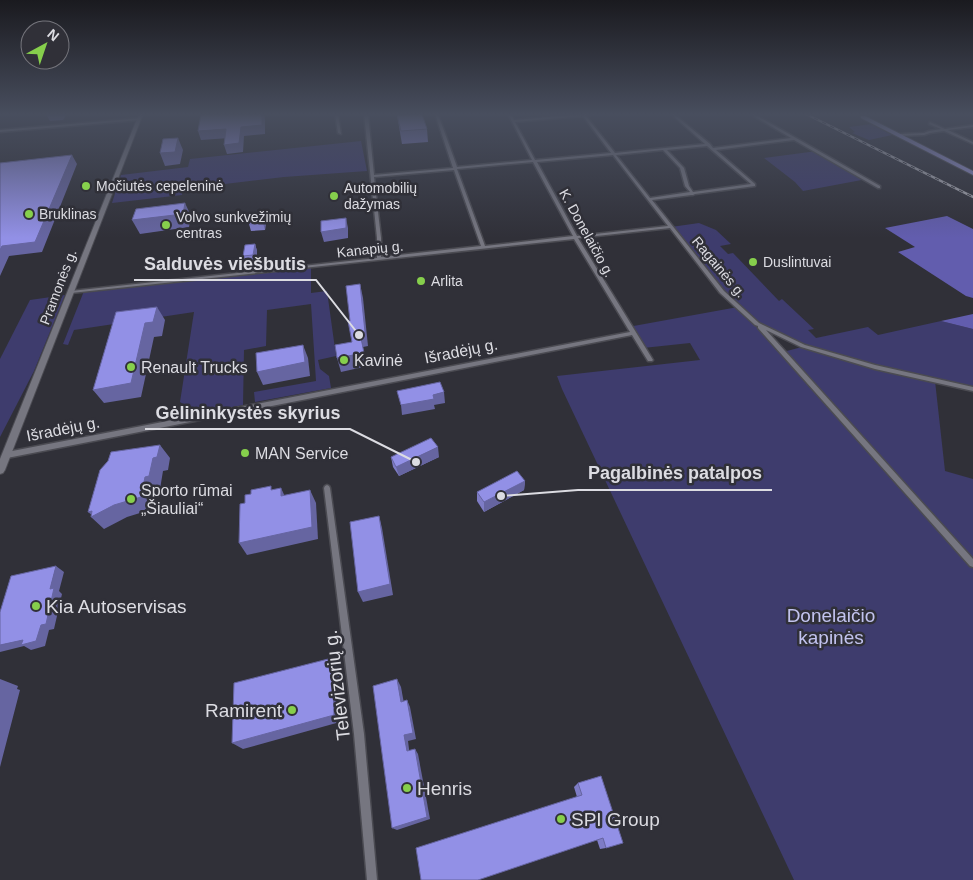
<svg xmlns="http://www.w3.org/2000/svg" width="973" height="880" font-family="Helvetica,sans-serif">
<style>
.green{fill:#3e3c6d;fill-rule:evenodd}
.forest{fill:#625dae}
.lines{fill:none;stroke-linecap:round;stroke-linejoin:round}
.minor-casing{stroke:#4b4b52;stroke-width:3}
.secondary-casing{stroke:#4b4b52;stroke-width:2}
.primary-casing{stroke:#4b4b52;stroke-width:2}
.minor{fill:#767680;fill-rule:evenodd}
.secondary{fill:#767680;fill-rule:evenodd}
.primary{fill:#8f8dca;fill-rule:evenodd}
.rail-casing{stroke:#a9a9b0;stroke-width:2.5}
.rail{stroke:#303038;stroke-width:1;stroke-dasharray:4.5;stroke-linecap:butt}
.wall{fill:#7e7cc6}
.shaded-wall{fill:#6665a1}
.building{fill:#9290e6;stroke:#6665a1}
.poi-dot{fill:#86cf4c;stroke:#303038;stroke-width:2}
.labels{text-anchor:middle;dominant-baseline:central;stroke-width:5;stroke-linejoin:round;paint-order:stroke}
.far-poi-label{font-size:14px;fill:#dcdce2;stroke:#303038;text-anchor:start}
.far-street-label{font-size:14px;fill:#dcdce2;stroke:#303038}
.street-label{font-size:16px;fill:#dcdce2;stroke:#303038}
.poi-label{font-size:16px;fill:#dcdce2;stroke:#303038;text-anchor:start}
.near-poi-label{font-size:19px;fill:#dcdce2;stroke:#303038;text-anchor:start}
.near-park-label{font-size:19px;fill:#c2c3ef;stroke:#303038}
.near-street-label{font-size:19px;fill:#dcdce2;stroke:#303038}
.leader{fill:none;stroke:#dcdce2;stroke-width:2}
.callout-dot{fill:#dcdce2;stroke:#303038;stroke-width:2}
.callout-label{font-size:18px;text-anchor:middle;font-weight:bold;fill:#dcdce2;stroke:#303038;stroke-width:5;stroke-linejoin:round;paint-order:stroke}
</style>
<rect width="100%" height="100%" fill="#303038"/>
<g class="green">
<polygon points="872,124 892,135 869,140 852,133 855,132 849,127"/>
<polygon points="361,141 367,171 284,177 183,189 182,195 112,203 121,175 188,167 190,159"/>
<polygon points="817,151 867,179 803,191 795,182 764,158"/>
<path d="M 699,223 L 716,230 L 731,244 L 720,246 L 728,254 L 733,253 L 779,301 L 782,299 L 814,329 L 808,330 L 816,338 L 868,327 L 878,335 L 941,321 L 973,329 L 973,389 L 935,381 L 945,471 L 973,479 L 973,880 L 794,880 L 562,389 L 557,376 L 700,360 L 690,343 L 643,348 L 628,327 L 738,307 L 722,292 L 671,227 ZM 759,325 L 802,347 L 783,352 Z"/>
<polygon points="311,267 311,293 327,291 336,356 318,360 320,369 329,376 331,388 255,402 254,392 316,381 311,304 267,310 266,346 244,350 243,405 188,416 183,413 183,404 180,402 194,312 74,330 68,345 63,344 84,291"/>
<polygon points="65,295 34,371 0,437 0,359 30,300"/>
</g>
<g class="forest">
<polygon points="947,216 973,229 973,298 966,296 898,252 915,247 885,228"/>
<polygon points="973,314 973,329 941,321"/>
</g>
<g class="lines">
<defs>
<g id="minor">
<polygon points="335,114 338,114 341,134 338,133"/>
<path d="M 364,114 L 368,114 L 374,175 L 453,168 L 435,114 L 438,114 L 457,167 L 532,160 L 508,114 L 511,114 L 514,120 L 582,114 L 600,114 L 586,116 L 615,153 L 705,144 L 671,114 L 674,114 L 710,144 L 713,148 L 791,138 L 750,114 L 754,114 L 880,186 L 880,188 L 878,188 L 794,140 L 716,150 L 755,184 L 755,186 L 695,194 L 693,195 L 691,195 L 652,200 L 724,291 L 759,323 L 805,345 L 875,365 L 973,387 L 973,391 L 875,369 L 801,347 L 766,330 L 973,559 L 973,567 L 970,566 L 758,328 L 758,326 L 755,325 L 720,293 L 670,228 L 578,238 L 653,360 L 652,361 L 648,361 L 632,335 L 7,458 L 5,457 L 4,455 L 5,453 L 7,452 L 630,332 L 574,239 L 71,293 L 69,292 L 71,291 L 377,258 L 377,238 ZM 583,116 L 611,153 L 535,160 L 515,122 ZM 707,146 L 751,184 L 693,192 L 689,186 L 684,168 L 667,150 ZM 663,150 L 680,168 L 685,186 L 690,192 L 650,198 L 616,155 ZM 613,155 L 668,226 L 577,236 L 537,162 ZM 533,162 L 573,236 L 485,246 L 457,169 ZM 454,170 L 481,246 L 381,257 L 381,238 L 374,177 Z"/>
<polygon points="141,118 140,120 0,132 0,130"/>
<polygon points="930,122 945,129 973,125 973,127 948,130 973,142 973,144 944,131 930,133 924,135 899,136 897,135 899,134 924,133 929,131 941,129 929,124"/>
<polygon points="327,485 329,486 330,488 364,734 377,880 367,880 354,734 324,488 325,486"/>
</g>
<polygon id="secondary" points="139,114 143,114 5,470 3,473 0,474 0,459"/>
<polygon id="primary" points="861,116 865,116 973,171 973,175 861,118"/>
</defs>
<use href="#minor" class="minor-casing"/>
<use href="#secondary" class="secondary-casing"/>
<use href="#primary" class="primary-casing"/>
<use href="#minor" class="minor"/>
<use href="#secondary" class="secondary"/>
<use href="#primary" class="primary"/>
<defs>
<polyline id="rail" points="806,114 973,197"/>
</defs>
<use href="#rail" class="rail-casing"/>
<use href="#rail" class="rail"/>
</g>
<g class="wall">
<polygon points="397,115 427,129 428,142 402,144"/>
<polygon points="266,221 265,230 251,231 249,224"/>
<polygon points="255,244 257,251 256,262 246,263 243,256"/>
<polygon points="391,457 439,457 399,476 393,467"/>
<polygon points="525,481 524,490 484,512 477,501 477,492"/>
<polygon points="601,776 606,848 600,849 597,840 577,797 574,787 578,783"/>
</g>
<g class="shaded-wall">
<polygon points="46,114 67,114 63,120 50,121"/>
<polygon points="262,114 264,114 265,119 265,134 244,136 243,152 227,154 224,145 241,127"/>
<polygon points="226,129 229,138 201,140 198,131"/>
<polygon points="178,138 183,150 180,164 165,166 160,153"/>
<polygon points="72,155 77,164 42,252 9,256 0,276 0,250 2,246"/>
<polygon points="185,203 191,216 189,227 140,234 132,220"/>
<polygon points="264,215 266,221 265,230 263,223"/>
<polygon points="346,218 348,228 348,238 324,242 321,232"/>
<polygon points="255,244 257,251 256,262 253,255"/>
<polygon points="360,284 363,298 368,346 363,347 360,333"/>
<polygon points="157,307 165,320 162,336 154,337 141,397 104,403 93,390 145,323"/>
<polygon points="303,345 308,358 310,376 263,385 257,372"/>
<polygon points="364,353 368,366 341,372 337,358"/>
<polygon points="444,392 445,403 434,405 435,409 402,415 401,405 433,395"/>
<polygon points="160,445 170,458 168,470 163,471 160,489 156,490 153,509 127,517 104,529 91,517 93,516 88,512 145,477 153,458"/>
<polygon points="438,447 439,457 399,476 396,467"/>
<polygon points="525,481 524,490 484,512 484,502"/>
<polygon points="281,488 287,501 281,496"/>
<polygon points="310,490 316,503 318,539 247,555 239,543"/>
<polygon points="379,516 382,528 393,595 363,602 358,592"/>
<polygon points="56,566 64,572 59,591 62,594 54,629 49,630 45,646 31,650 24,646 0,652 0,645 23,640 50,589"/>
<polygon points="332,658 339,667 340,722 243,749 232,743"/>
<polygon points="0,679 18,686 17,689 20,690 0,767"/>
<polygon points="397,679 401,687 405,709 401,702"/>
<polygon points="407,700 410,707 416,739 408,741 410,757 407,751 404,735"/>
<polygon points="415,749 418,754 430,819 397,830 392,828"/>
</g>
<g class="building">
<polygon points="201,114 262,114 262,125 241,127 239,143 224,145 226,129 198,131"/>
<polygon points="422,114 427,129 401,131 397,115"/>
<polygon points="178,138 175,152 160,153 163,139"/>
<polygon points="72,155 35,242 2,246 0,250 0,163"/>
<polygon points="185,203 183,214 132,220 136,209"/>
<polygon points="264,215 263,223 249,224 250,216"/>
<polygon points="346,218 346,228 321,232 321,221"/>
<polygon points="255,244 253,255 243,256 245,245"/>
<polygon points="360,284 365,332 360,333 364,353 337,358 335,345 352,342 348,321 350,321 346,286"/>
<polygon points="157,307 153,322 145,323 131,383 93,390 116,312"/>
<polygon points="303,345 305,362 257,372 256,353"/>
<polygon points="440,382 444,392 433,395 434,399 401,405 397,391"/>
<polygon points="431,438 438,447 396,467 391,457"/>
<polygon points="160,445 157,457 153,458 149,476 145,477 141,497 114,505 91,517 92,511 88,512 100,470 108,461 111,452"/>
<polygon points="517,471 525,481 484,502 477,492"/>
<polygon points="271,486 271,490 281,488 281,496 310,490 312,527 239,543 240,504 245,503 245,495 251,494 251,490"/>
<polygon points="379,516 390,584 358,592 350,522"/>
<polygon points="56,566 50,589 54,588 46,624 41,625 36,641 21,645 23,640 0,645 0,612 11,576"/>
<polygon points="332,658 334,715 232,743 234,683"/>
<polygon points="397,679 401,702 407,700 413,733 404,735 407,751 415,749 427,817 392,828 373,686"/>
<polygon points="601,776 623,843 606,848 603,838 478,880 421,880 416,848 582,795 578,783"/>
</g>
<linearGradient id="sky" x2="0" y2="1"><stop stop-color="#1a1a1f"/><stop offset="0.48" stop-color="#484e5e"/><stop offset="1" stop-color="#484e5e" stop-opacity="0"/></linearGradient>
<rect width="973" height="238" fill="url(#sky)"/>
<g class="poi-dot">
<circle cx="86" cy="186" r="5"/>
<circle cx="334" cy="196" r="5"/>
<circle cx="29" cy="214" r="5"/>
<circle cx="166" cy="225" r="5"/>
<circle cx="753" cy="262" r="5"/>
<circle cx="421" cy="281" r="5"/>
<circle cx="344" cy="360" r="5"/>
<circle cx="131" cy="367" r="5"/>
<circle cx="245" cy="453" r="5"/>
<circle cx="131" cy="499" r="5"/>
<circle cx="36" cy="606" r="5"/>
<circle cx="292" cy="710" r="5"/>
<circle cx="407" cy="788" r="5"/>
<circle cx="561" cy="819" r="5"/>
</g>
<g class="labels">
<g class="far-poi-label">
<text x="96" y="186">Močiutės cepeleninė</text>
<text x="344" y="188">Automobilių<tspan x="344" dy="16">dažymas</tspan></text>
<text x="39" y="214">Bruklinas</text>
<text x="176" y="217">Volvo sunkvežimių<tspan x="176" dy="16">centras</tspan></text>
<text x="763" y="262">Duslintuvai</text>
<text x="431" y="281">Arlita</text>
</g>
<g class="far-street-label">
<text transform="translate(587 233) rotate(61)">K. Donelaičio g.</text>
<text transform="translate(370 249) rotate(-6)">Kanapių g.</text>
<text transform="translate(719 267) rotate(50)">Ragainės g.</text>
<text transform="translate(58 287) rotate(-69)">Pramonės g.</text>
</g>
<g class="street-label">
<text transform="translate(461 351) rotate(-11)">Išradėjų g.</text>
<text transform="translate(63 429) rotate(-11)">Išradėjų g.</text>
</g>
<g class="poi-label">
<text x="354" y="360">Kavinė</text>
<text x="141" y="367">Renault Trucks</text>
<text x="255" y="453">MAN Service</text>
<text x="141" y="490">Sporto rūmai<tspan x="141" dy="18">„Šiauliai“</tspan></text>
</g>
<g class="near-poi-label">
<text x="46" y="606">Kia Autoservisas</text>
<text x="282" y="710" text-anchor="end">Ramirent</text>
<text x="417" y="788">Henris</text>
<text x="571" y="819">SPI Group</text>
</g>
<g class="near-park-label">
<text x="831" y="615">Donelaičio<tspan x="831" dy="22">kapinės</tspan></text>
</g>
<g class="near-street-label">
<text transform="translate(337 685) rotate(-97)">Televizorių g.</text>
</g>
</g>
<path class="leader" d="M359 335L316 280H134M416 462L350 429H145M501 496L578 490H772"/>
<g class="callout-dot">
<circle cx="359" cy="335" r="5"/>
<circle cx="416" cy="462" r="5"/>
<circle cx="501" cy="496" r="5"/>
</g>
<g class="callout-label">
<text x="225" y="270">Salduvės viešbutis</text>
<text x="248" y="419">Gėlininkystės skyrius</text>
<text x="675" y="479">Pagalbinės patalpos</text>
</g>
<g transform="translate(45 45) rotate(40)"><circle r="24" fill="#303038" stroke="#75757c"/>
<path d="M0-4L9 19L0 12L-9 19Z" fill="#86cf4c"/>
<text y="-8" font-size="14" font-weight="bold" text-anchor="middle" fill="#dcdce2">N</text>
</g>
</svg>
